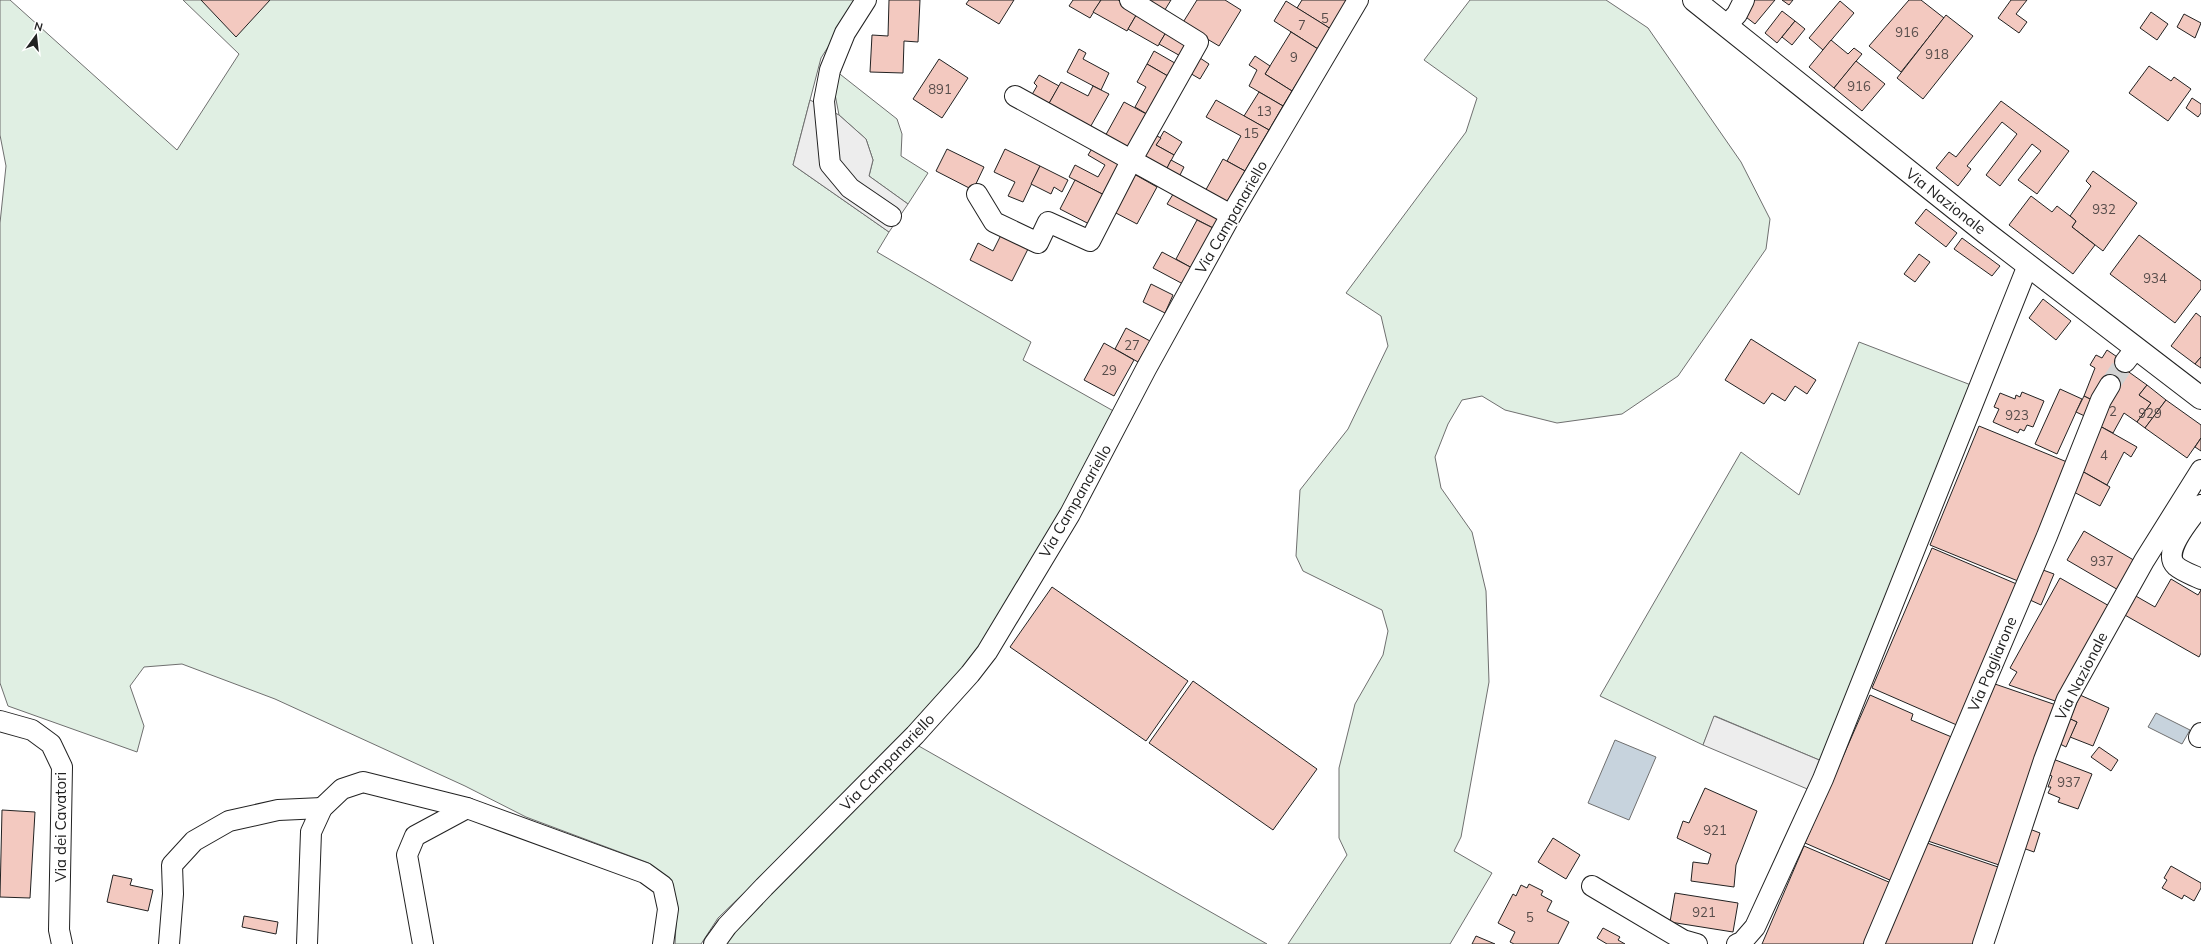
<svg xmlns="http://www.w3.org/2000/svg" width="2201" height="944" font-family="Mulish,sans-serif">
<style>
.green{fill:#e0efe3;stroke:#6f6f6f}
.parking{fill:#ededed;stroke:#6f6f6f}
.water{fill:#c7d3dd;stroke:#6f6f6f}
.building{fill:#f3c9c0;stroke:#222}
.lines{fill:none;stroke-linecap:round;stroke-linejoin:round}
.minor-tunnel{stroke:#d3d3d3;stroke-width:20;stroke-dasharray:20 10;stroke-linecap:butt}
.minor-casing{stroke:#222;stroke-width:22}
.major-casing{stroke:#222;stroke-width:24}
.minor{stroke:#fff;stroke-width:20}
.major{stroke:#fff;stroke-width:22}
.labels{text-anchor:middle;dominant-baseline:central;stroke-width:3;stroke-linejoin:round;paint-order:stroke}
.number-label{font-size:13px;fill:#564c4a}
.street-label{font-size:15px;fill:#222;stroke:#fff}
</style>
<rect width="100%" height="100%" fill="#fff"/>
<g class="green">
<polygon points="0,0 10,0 177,150 239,54 183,0 858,0 821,58 793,165 889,232 877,252 1031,342 1023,360 1117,413 1033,564 964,669 830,810 718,918 701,944 675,944 677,906 669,880 649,863 526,817 465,786 275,699 182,664 144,667 130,686 144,726 137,752 8,706 0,683 0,223 6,166 0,135"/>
<polygon points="1470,0 1606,0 1648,28 1741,162 1770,219 1766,249 1678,376 1622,414 1557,423 1505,410 1482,396 1462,400 1448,424 1435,457 1441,488 1472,532 1486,591 1489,682 1461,837 1454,851 1492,873 1450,944 1288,944 1347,855 1339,838 1339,768 1355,704 1383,655 1388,631 1382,610 1303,571 1296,556 1300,490 1348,429 1388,346 1381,316 1346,293 1466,132 1477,98 1424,60"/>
<polygon points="836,71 897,119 902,134 901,156 928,173 908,204 869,176 873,160 866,139 839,115 834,89"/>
<polygon points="1859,342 1971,385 1824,762 1715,716 1703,745 1600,696 1741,452 1799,495"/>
<polygon points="917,745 1267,944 724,944 767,894"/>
</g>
<g class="parking">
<polygon points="810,100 839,115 866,139 873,160 869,176 908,204 889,232 793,165"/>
<polygon points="1714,716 1824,762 1812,791 1703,745"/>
</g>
<g class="water">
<polygon points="2156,713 2190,730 2182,744 2148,727"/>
<polygon points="1615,740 1656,757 1629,820 1588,803"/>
</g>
<g class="building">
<polygon points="201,0 270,0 236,37"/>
<polygon points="889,0 920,0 918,42 904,41 903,73 870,72 872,35 888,36"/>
<polygon points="969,0 1014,0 999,24 966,4"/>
<polygon points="1073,0 1101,0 1090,18 1069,6"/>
<polygon points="1101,0 1118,0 1138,12 1127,31 1093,12"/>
<polygon points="1141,0 1171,0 1163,13"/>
<polygon points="1197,0 1225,0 1241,10 1219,46 1182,24"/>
<polygon points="1302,0 1348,0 1331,29 1297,8"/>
<polygon points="1754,0 1775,0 1755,24 1742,14"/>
<polygon points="1782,0 1793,0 1789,5"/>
<polygon points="1909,0 1921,0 1944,18 1901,72 1869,46"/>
<polygon points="2011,0 2027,0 2016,14 2027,22 2019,33 1998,18"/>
<polygon points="1286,1 1331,29 1318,49 1274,21"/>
<polygon points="1840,1 1854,13 1823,50 1809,38"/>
<polygon points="1782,11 1795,21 1777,43 1765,33"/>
<polygon points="1138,12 1168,29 1158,46 1128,29"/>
<polygon points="2151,12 2168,24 2157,40 2140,28"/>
<polygon points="2184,14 2201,23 2195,38 2177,27"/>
<polygon points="1946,15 1973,36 1923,99 1897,78"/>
<polygon points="1795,21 1805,29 1792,45 1782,37"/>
<polygon points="1168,29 1192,43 1184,58 1159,44"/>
<polygon points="1291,32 1318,49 1292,91 1265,74"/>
<polygon points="1831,40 1848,54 1854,48 1862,54 1834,88 1809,67"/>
<polygon points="1079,49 1086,53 1083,59 1109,73 1101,90 1067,72"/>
<polygon points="1154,51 1180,66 1173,79 1147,64"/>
<polygon points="1197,56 1209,64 1200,79 1188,72"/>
<polygon points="1255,56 1270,66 1265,74 1292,91 1283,106 1249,86 1257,70 1249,65"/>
<polygon points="939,59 968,78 942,118 913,99"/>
<polygon points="1856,61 1885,84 1862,111 1834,88"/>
<polygon points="1147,64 1173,79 1152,117 1135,107 1146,87 1137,82"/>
<polygon points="2149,66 2171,81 2174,77 2191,89 2168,121 2129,93"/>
<polygon points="1039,75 1059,86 1047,107 1030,98 1037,86 1034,83"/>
<polygon points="1061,82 1088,96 1093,86 1109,94 1088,131 1047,107"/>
<polygon points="1259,92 1283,106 1269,130 1244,116"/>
<polygon points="2192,98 2201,104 2201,113 2198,117 2186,108"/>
<polygon points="1216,100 1269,130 1245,171 1227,161 1241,136 1206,117"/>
<polygon points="2001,101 2069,151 2037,194 2018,180 2041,151 2032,144 2000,186 1986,175 2017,134 2002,122 1967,166 1971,169 1958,186 1936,168 1949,152 1956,157"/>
<polygon points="1124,102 1152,117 1132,155 1103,140"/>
<polygon points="1164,131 1182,142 1174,155 1156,145"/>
<polygon points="1153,134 1161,138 1156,145 1174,155 1164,174 1139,159"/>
<polygon points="1093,147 1125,164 1108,197 1069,177 1075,165 1098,177 1105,165 1088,155"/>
<polygon points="947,149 984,167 973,190 936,171"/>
<polygon points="1005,149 1040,166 1023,202 1008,196 1015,182 994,172"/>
<polygon points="1223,159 1245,171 1224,207 1203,195"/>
<polygon points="1171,160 1184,167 1177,181 1164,174"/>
<polygon points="1040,166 1068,180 1062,192 1054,187 1051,194 1031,184"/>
<polygon points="2093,171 2137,203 2103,251 2072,227 2076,221 2070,216 2091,186 2086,181"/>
<polygon points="1134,174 1157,187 1137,224 1114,212"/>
<polygon points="1075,180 1108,197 1093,226 1060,209"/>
<polygon points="1175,191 1220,214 1213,228 1167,204"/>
<polygon points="2031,196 2052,212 2057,206 2070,216 2076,221 2072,227 2095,245 2073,274 2009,225"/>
<polygon points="1926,209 1957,233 1946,247 1915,223"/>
<polygon points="1197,220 1213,228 1192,268 1176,259"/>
<polygon points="1003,231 1030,245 1012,281 970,260 978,243 993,251"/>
<polygon points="2139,235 2201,281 2201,289 2175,323 2110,274"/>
<polygon points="1962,238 2000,266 1992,276 1954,249"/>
<polygon points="1162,252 1192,268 1183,284 1153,268"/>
<polygon points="1919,254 1930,262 1915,282 1904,274"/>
<polygon points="1151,284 1173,295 1165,313 1143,302"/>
<polygon points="2043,299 2071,321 2056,340 2029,318"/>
<polygon points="2196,313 2201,317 2201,357 2195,364 2171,346"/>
<polygon points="1126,328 1150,341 1138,362 1115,349"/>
<polygon points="1751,339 1816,380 1807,394 1795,386 1785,401 1772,393 1764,404 1725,380"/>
<polygon points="1104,343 1134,360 1114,396 1084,380"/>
<polygon points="2107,350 2129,365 2126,370 2147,385 2139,395 2151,403 2137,422 2124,413 2113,433 2098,425 2096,402 2084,396 2095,368 2090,365 2096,355 2102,358"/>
<polygon points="2201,357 2201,368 2195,364"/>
<polygon points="2147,385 2166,400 2145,428 2137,422 2151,403 2139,395"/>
<polygon points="2060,389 2082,399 2057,454 2035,444"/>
<polygon points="2022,392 2044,401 2033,427 2027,425 2024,431 2020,429 2018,433 1993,422 1999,409 1994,407 2000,393 2015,399 2016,395 2020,397"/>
<polygon points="2084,396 2096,402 2089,418 2076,412"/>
<polygon points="2166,400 2201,425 2201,438 2187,458 2145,428"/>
<polygon points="2098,425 2137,447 2131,457 2124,452 2107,485 2080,470"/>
<polygon points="1979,426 2067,462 2018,581 1930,545"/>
<polygon points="2201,438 2201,451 2195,447"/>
<polygon points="2080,470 2110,487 2100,506 2072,491"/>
<polygon points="2084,531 2137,562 2120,591 2067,560"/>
<polygon points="1932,548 2019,585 1959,726 1872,688"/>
<polygon points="2043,570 2054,574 2041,605 2030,600"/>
<polygon points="2060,578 2111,607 2058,702 2009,685 2017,672 2010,668"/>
<polygon points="2171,579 2198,595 2201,590 2201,653 2199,657 2123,614 2134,595 2155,607"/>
<polygon points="1052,587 1188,681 1146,741 1010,647"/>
<polygon points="1193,681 1317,769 1273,830 1149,743"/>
<polygon points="1992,683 2059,706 2005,867 1925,840"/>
<polygon points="1870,695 1913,714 1911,720 1954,738 1892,881 1805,843"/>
<polygon points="2080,695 2109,708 2093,746 2070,737 2077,722 2070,719"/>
<polygon points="2066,717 2077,722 2066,747 2056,742"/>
<polygon points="2099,747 2118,760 2111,771 2091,757"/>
<polygon points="2053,759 2092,774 2078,809 2058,802 2060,798 2048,793 2051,787 2048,787 2052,776 2046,774"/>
<polygon points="1705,788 1757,811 1736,865 1734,887 1691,881 1693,862 1708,864 1711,854 1677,838 1683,821 1689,823"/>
<polygon points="2,810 35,812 30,898 0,897"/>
<polygon points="2027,828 2040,833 2034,852 2020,847"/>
<polygon points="1553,838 1580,855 1566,879 1538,862"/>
<polygon points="1924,842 2004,869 1979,944 1881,944"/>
<polygon points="1804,846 1891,883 1865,944 1762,944"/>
<polygon points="2171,866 2201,883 2201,888 2194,901 2184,895 2182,899 2162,888 2167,880 2164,878"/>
<polygon points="113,875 132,879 130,885 153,890 148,911 107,902"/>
<polygon points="1529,884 1543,891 1541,895 1552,901 1547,911 1569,922 1558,944 1514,944 1510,942 1515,932 1498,923 1513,894 1516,896 1521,885 1527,888"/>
<polygon points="1675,893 1738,903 1733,932 1670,922"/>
<polygon points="244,916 278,922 276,934 242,927"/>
<polygon points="1603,928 1620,937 1618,940 1625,944 1607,944 1597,938"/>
<polygon points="1476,936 1495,944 1472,944"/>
</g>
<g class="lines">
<polyline class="minor-tunnel" points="2110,385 2125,362"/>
<defs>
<g id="minor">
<polyline points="866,0 845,33 830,70 824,101 830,164 850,188 891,216"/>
<polyline points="1726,26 1737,14 1744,0"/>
<polyline points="1015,96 1231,215"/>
<polyline points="977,194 994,222 1038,243 1048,222 1090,241 1131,161 1198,42 1130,0"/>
<polyline points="2125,362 2136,348"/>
<path d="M 2201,505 C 2192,517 2161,552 2176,566 C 2183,572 2193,575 2201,579"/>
<polyline points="0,721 32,730 51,744 62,767 59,930 62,944"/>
<polyline points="2199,737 2201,733"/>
<polyline points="1592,886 1683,940 1697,944"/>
<polyline points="169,944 173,894 172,865 194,841 229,821 278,810 322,808"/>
<polyline points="307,944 311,832 322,808 342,789 363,782 467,808 645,873 663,886 668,909 663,944"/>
<polyline points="423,944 407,855 415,836 467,808"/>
<polyline points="714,944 727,926 764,887 915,735 970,674 987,652 1070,514 1146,369 1231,215 1358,0"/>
<polyline points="1737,944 1742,942 1755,927 1823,779 2028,265"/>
<polyline points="1874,944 2047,536 2101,400 2110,385"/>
<polyline points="1983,944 2044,760 2067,699 2144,561 2201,470"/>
</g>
<polyline id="major" points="1694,0 1986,233 2201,398"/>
</defs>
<use href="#minor" class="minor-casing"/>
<use href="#major" class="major-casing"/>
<use href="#minor" class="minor"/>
<use href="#major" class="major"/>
</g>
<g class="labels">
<g class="number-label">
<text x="1325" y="18">5</text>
<text x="1302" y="25">7</text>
<text x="1907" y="32">916</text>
<text x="1937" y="54">918</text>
<text x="1294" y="57">9</text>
<text x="1859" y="86">916</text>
<text x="940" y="89">891</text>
<text x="1264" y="111">13</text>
<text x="1251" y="133">15</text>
<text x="2104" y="209">932</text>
<text x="2155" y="278">934</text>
<text x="1132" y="345">27</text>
<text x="1109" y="370">29</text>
<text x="2113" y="411">2</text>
<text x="2150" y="413">929</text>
<text x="2017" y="415">923</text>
<text x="2104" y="455">4</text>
<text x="2102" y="561">937</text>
<text x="2069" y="782">937</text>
<text x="1715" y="830">921</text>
<text x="1704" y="912">921</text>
<text x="1530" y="917">5</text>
</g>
<g class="street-label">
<text transform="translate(1946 201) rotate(38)">Via Nazionale</text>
<text transform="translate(1231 217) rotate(-60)">Via Campanariello</text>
<text transform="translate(1075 501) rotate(-60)">Via Campanariello</text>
<text transform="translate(1992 664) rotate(-67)">Via Pagliarone</text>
<text transform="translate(2081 676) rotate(-63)">Via Nazionale</text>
<text transform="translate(887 762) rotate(-46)">Via Campanariello</text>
<text transform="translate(60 827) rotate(-90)">Via dei Cavatori</text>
</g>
</g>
<g transform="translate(36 36) rotate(15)" stroke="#ffffff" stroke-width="3" paint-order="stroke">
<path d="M0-3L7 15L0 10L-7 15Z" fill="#222222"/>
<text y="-6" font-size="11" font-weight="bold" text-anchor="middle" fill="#222222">N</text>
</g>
</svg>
